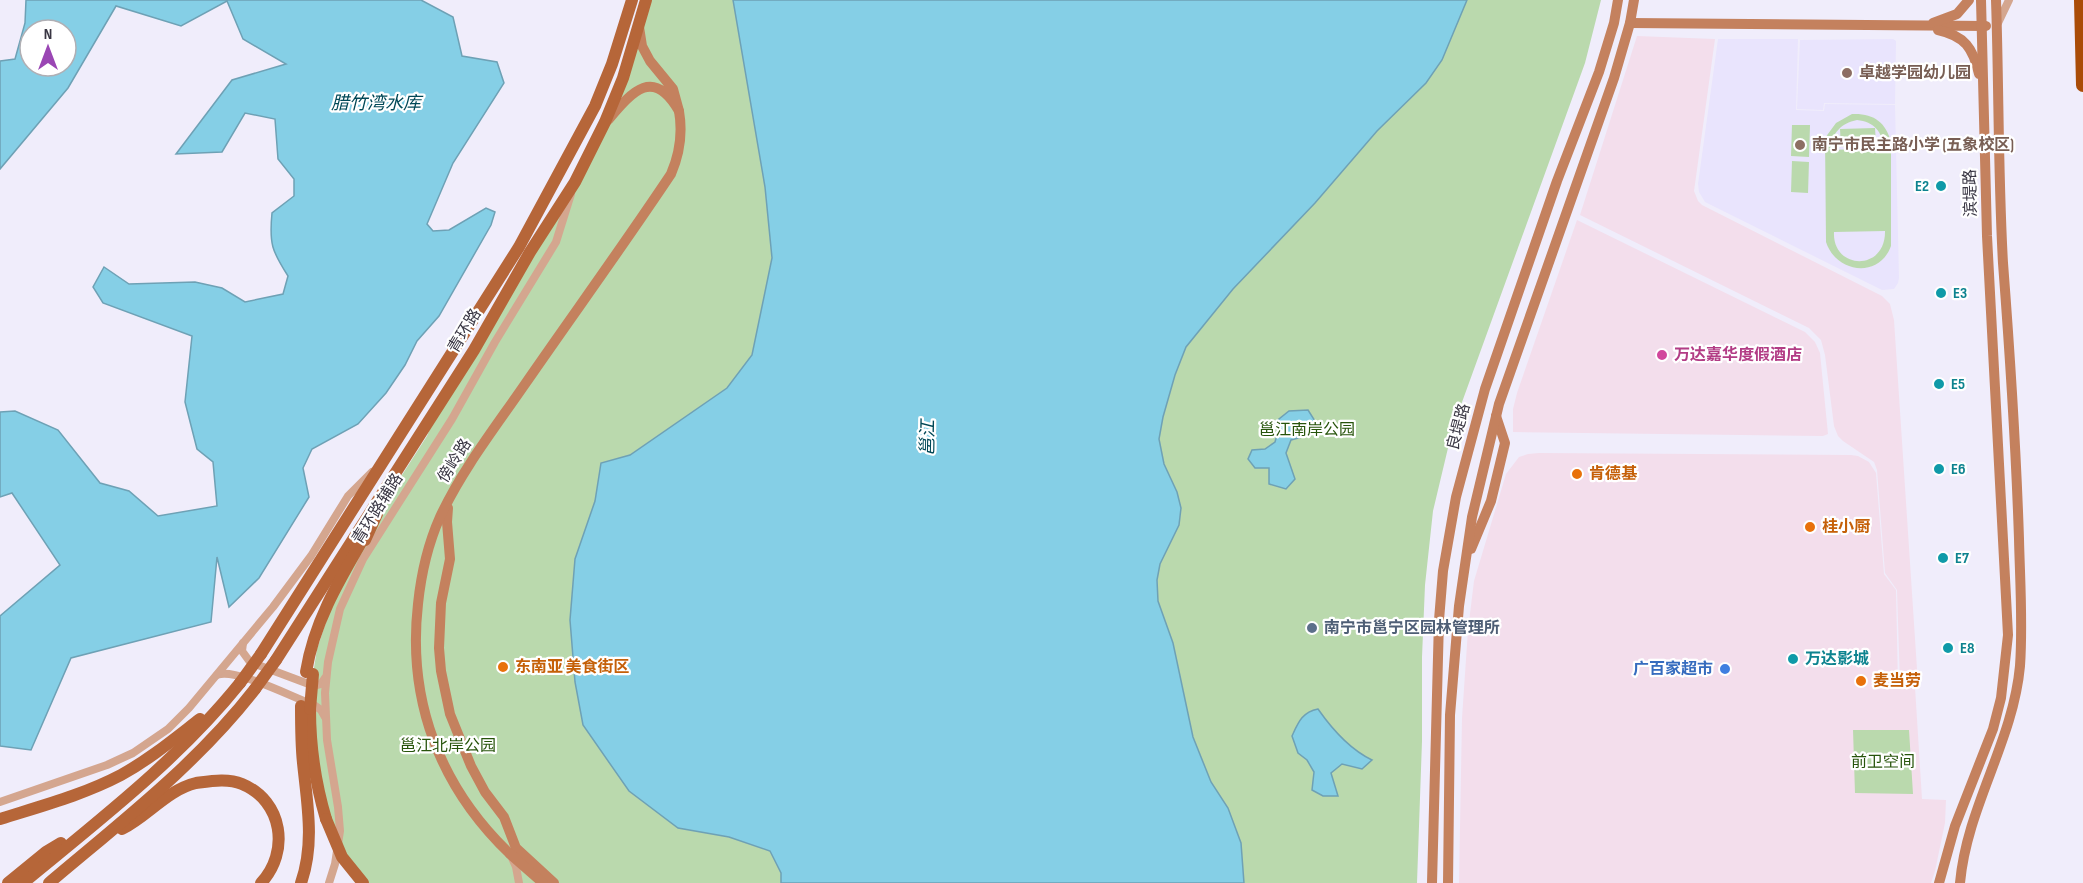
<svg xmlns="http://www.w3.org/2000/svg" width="2083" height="883" font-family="'Sofia Sans Condensed','Noto Sans SC',sans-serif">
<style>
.commercial{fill:#f3deec}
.built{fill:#e9e4fd}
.green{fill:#bad9ad;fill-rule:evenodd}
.water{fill:#85cfe6;stroke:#6ea1b5;stroke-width:1.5;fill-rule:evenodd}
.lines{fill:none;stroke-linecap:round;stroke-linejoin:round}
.street{stroke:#d4a68f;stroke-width:8}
.secondary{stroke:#c4815e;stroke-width:10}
.primary{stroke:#b66639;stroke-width:12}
.highway{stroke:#aa4c07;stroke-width:14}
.primary-bridge{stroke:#b66639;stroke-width:12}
.education-dot{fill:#8d6e63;stroke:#fff;stroke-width:2}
.culture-dot{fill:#0f9aa8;stroke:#fff;stroke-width:2}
.hotel-dot{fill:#d1479c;stroke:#fff;stroke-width:2}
.food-dot{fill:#e8710a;stroke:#fff;stroke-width:2}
.service-dot{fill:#5c6f8a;stroke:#fff;stroke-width:2}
.shop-dot{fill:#3f7fe0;stroke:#fff;stroke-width:2}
.labels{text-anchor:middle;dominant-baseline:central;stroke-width:4.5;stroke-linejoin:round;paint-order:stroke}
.education-label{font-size:16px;font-weight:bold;fill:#785e54;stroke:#fff;text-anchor:start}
.culture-label{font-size:16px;font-weight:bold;fill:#0d838f;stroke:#fff;text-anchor:start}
.street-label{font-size:16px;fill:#393643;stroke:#fff}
.hotel-label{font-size:16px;font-weight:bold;fill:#b23c85;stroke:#fff;text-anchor:start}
.park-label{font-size:16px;fill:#27540b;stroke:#fff}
.food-label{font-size:16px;font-weight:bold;fill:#c56008;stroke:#fff;text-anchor:start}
.service-label{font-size:16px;font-weight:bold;fill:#4e5e75;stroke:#fff;text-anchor:start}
.shop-label{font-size:16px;font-weight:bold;fill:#366cbe;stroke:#fff;text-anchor:end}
.water-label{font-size:18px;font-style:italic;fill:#014857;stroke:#fff}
</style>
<rect width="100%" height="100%" fill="#f0edfb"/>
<g class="commercial">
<polygon points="1637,36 1715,39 1695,184 1694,191 1698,201 1702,205 1882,296 1890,304 1894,320 1918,684 1900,683 1897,590 1885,573 1877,470 1874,462 1843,441 1838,436 1834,426 1825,355 1821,340 1809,328 1580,215"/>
<polygon points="1577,220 1805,332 1815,342 1820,353 1828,434 1823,436 1513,432 1513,409 1517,393"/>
<polygon points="1539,453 1851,455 1858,456 1869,462 1876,473 1884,574 1896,590 1898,685 1915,687 1922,799 1946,800 1945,823 1935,871 1931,883 1459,883 1462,718 1468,630 1474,581 1506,474 1519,457 1528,454"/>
</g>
<g class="built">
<polygon points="1718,39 1798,39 1796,110 1824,111 1825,104 1895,105 1899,278 1898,283 1894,289 1882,290 1705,202 1699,192 1698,184"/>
<polygon points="1893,39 1896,41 1896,43 1895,104 1824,103 1823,110 1797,109 1800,40"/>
</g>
<g class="green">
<polygon points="646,0 733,0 765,187 772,259 752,355 727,388 630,455 601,463 595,501 575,559 570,620 575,682 678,828 729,837 770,851 781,873 781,883 363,883 354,873 316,785 313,674 317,649 329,613 377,514 427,436 444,395 605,122"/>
<polygon points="1467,0 1601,0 1585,63 1453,427 1433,511 1425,585 1422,657 1422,741 1417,883 1244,883 1241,844 1228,808 1211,782 1193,737 1173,643 1158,601 1157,580 1160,564 1179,525 1181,509 1177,492 1164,464 1159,439 1163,417 1175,375 1186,347 1233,289 1315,203 1377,131 1426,83"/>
<path d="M 1852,114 C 1873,113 1886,122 1891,142 L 1891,246 C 1879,279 1836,273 1826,242 L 1825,138 L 1836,123 ZM 1857,120 C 1874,122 1882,131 1884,148 L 1831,150 C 1831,134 1841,123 1857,120 ZM 1885,231 C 1886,272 1832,270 1834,232 Z"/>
<polygon points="1792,125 1810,125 1809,157 1791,156"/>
<polygon points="1875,128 1876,145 1841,147 1840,129"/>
<polygon points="1792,161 1809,162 1808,193 1791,192"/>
<polygon points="1853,730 1909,730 1913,794 1855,793"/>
</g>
<g class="water">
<path d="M 26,0 L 421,0 L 453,17 L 462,56 L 497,62 L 504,83 L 453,163 L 427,224 L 433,231 L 449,230 L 486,208 L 495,212 L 491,225 L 439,316 L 417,341 L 405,365 L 386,393 L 358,424 L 312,449 L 303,468 L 309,497 L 259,578 L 229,607 L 217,557 L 211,622 L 71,658 L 31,750 L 0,746 L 0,616 L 60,565 L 12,493 L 0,497 L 0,412 L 15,411 L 58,430 L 100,483 L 129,491 L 158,516 L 217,506 L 213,462 L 197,449 L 185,402 L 192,336 L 103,303 L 93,287 L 104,267 L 129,284 L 195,282 L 222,288 L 245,302 L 283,294 L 288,276 C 272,251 269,244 272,213 L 294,196 L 294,179 L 278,159 L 275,119 L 245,113 L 222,152 L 176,154 L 232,80 L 286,64 L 243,39 L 227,1 L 181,26 L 116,6 L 68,88 L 0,169 L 0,61 L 15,59 L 25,23 ZM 30,30 L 66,30 L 66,66 L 30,66 Z"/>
<polygon points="733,0 1467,0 1442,60 1426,83 1377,131 1315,203 1233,289 1186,347 1175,375 1163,417 1159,439 1164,464 1177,492 1181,508 1179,525 1160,564 1157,580 1158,601 1173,643 1193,737 1211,782 1228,808 1241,843 1244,883 781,883 781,873 770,851 729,837 678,828 629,791 583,725 575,682 570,620 575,559 595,501 601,463 630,455 727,388 752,355 772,258 765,187"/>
<polygon points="1308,410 1315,421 1310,435 1291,440 1286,453 1295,479 1286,489 1269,484 1269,468 1255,468 1248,459 1252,450 1265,449 1275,442 1278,431 1274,423 1289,411"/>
<path d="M 1318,709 C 1332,729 1349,749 1372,760 L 1362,769 L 1342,764 L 1331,773 L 1338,796 L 1323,796 L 1312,790 L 1314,772 L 1307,760 L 1298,753 L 1292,736 C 1298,723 1302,712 1318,709 Z"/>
</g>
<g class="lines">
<g class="street">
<polyline points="1998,23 2009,0"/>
<polyline points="243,643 242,651 250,662 314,686 321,684 325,678"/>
<path d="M 217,675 C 234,667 294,698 314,705 L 321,710 L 325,717"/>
<polyline points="0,802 107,765 133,753 168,729 189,708 273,607 311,556 348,496 372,472"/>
<polyline points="512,858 516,867 519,883"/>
<polyline points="329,883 335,864 340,831 338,807 327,740 325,693 328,662 340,609 363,559 452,419 495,342 556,242 571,194"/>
</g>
<g class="secondary">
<polyline points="1630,23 1986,26"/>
<polyline points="1933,23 1957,14 1969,0"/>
<path d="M 1938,30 C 1965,36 1973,48 1979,74"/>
<path d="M 608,120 C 632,92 653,66 679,111 L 673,89 L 650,61 L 642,46 L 639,27"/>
<polyline points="448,508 447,522 450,559 441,603 439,648 441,671 450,714 471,766 485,792 504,817 516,848 554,883"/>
<polyline points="1471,549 1491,501 1505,443 1496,416"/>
<path d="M 510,854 C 440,787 407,701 418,604 C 421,575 428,544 440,517 C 462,470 494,429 523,387 C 572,316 623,246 671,174 C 680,153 683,134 679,111"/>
<polyline points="515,857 510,854 543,883"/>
<polyline points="1432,883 1439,620 1443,571 1456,497 1485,389 1557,181 1599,72 1614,23 1618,0"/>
<polyline points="1448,883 1450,715 1459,606 1472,517 1499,404 1614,78 1630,23 1634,0"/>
<polyline points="1939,883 1955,826 1993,729 2001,698 2008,635 1987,236 1981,0"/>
<path d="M 1960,883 C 1967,806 2013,742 2020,666 C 2023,624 2020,581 2019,539 C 2016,447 2010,355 2003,263 C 1998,175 1999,87 1996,0"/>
</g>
<g class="primary">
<polyline points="365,540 377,514"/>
<polyline points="261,654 519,247 595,106 612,64 632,0"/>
<polyline points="276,660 474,350 530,252 575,182 605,122 623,78 646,0"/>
<path d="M 306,672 C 314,621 341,577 366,534"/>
<path d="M 310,709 C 310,747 315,782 326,819"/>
<path d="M 0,819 C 41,806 83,795 121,775 C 150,759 174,739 200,719"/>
<path d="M 122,829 C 148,816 167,790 196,783 C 211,781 228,778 242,784 C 283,801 290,852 261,883"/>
<polyline points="8,883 46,852 61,843"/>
<path d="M 23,883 C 98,821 178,760 240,683"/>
<path d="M 49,883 C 121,822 197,764 255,689"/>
<path d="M 301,883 C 315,843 307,803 303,763 C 301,744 301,725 301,706"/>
</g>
<polyline class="highway" points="2081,0 2083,85"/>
<g class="primary-bridge">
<polyline points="240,683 261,654"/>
<polyline points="255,689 276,660"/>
<polyline points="310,709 313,674"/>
<polyline points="326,819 342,857 363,883"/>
</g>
</g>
<g class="education-dot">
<circle cx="1847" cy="73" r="6"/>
<circle cx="1800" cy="145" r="6"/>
</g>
<g class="culture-dot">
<circle cx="1941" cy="186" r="6"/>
<circle cx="1941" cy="293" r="6"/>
<circle cx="1939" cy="384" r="6"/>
<circle cx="1939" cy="469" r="6"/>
<circle cx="1943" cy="558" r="6"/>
<circle cx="1948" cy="648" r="6"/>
<circle cx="1793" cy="659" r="6"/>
</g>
<circle class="hotel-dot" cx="1662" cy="355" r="6"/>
<g class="food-dot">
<circle cx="1577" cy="474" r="6"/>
<circle cx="1810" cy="527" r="6"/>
<circle cx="503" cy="667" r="6"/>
<circle cx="1861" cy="681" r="6"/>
</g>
<circle class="service-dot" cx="1312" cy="628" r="6"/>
<circle class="shop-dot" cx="1725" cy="669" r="6"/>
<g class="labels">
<g class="education-label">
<text x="1859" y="73">卓越学园幼儿园</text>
<text x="1812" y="145">南宁市民主路小学 (五象校区)</text>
</g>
<g class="culture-label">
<text x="1929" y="186" text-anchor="end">E2</text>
<text x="1953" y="293">E3</text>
<text x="1951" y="384">E5</text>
<text x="1951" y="469">E6</text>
<text x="1955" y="558">E7</text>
<text x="1960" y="648">E8</text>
<text x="1805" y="659">万达影城</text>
</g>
<g class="street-label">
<text transform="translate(1971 193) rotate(-91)">滨堤路</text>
<text transform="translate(465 331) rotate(-59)">青环路</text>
<text transform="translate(1459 427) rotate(-75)">良堤路</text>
<text transform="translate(455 461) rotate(-58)">傍岭路</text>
<text transform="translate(378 509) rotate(-58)">青环路辅路</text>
</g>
<g class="hotel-label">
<text x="1674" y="355">万达嘉华度假酒店</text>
</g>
<g class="park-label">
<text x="1307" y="430">邕江南岸公园</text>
<text x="448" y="746">邕江北岸公园</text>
<text x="1883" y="762">前卫空间</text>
</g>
<g class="food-label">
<text x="1589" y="474">肯德基</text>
<text x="1822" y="527">桂小厨</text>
<text x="515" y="667">东南亚 美食街区</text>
<text x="1873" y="681">麦当劳</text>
</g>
<g class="service-label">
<text x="1324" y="628">南宁市邕宁区园林管理所</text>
</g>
<g class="shop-label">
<text x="1713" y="669">广百家超市</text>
</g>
<g class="water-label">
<text x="376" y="103">腊竹湾水库</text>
<text transform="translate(928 438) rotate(-89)">邕江</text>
</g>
</g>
<g transform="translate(48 48)"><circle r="28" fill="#ffffff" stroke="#b0afb4" stroke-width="1.5"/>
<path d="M0-4.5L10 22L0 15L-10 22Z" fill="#9a46b4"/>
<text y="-9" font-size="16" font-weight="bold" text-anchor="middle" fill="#393643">N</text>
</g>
</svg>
